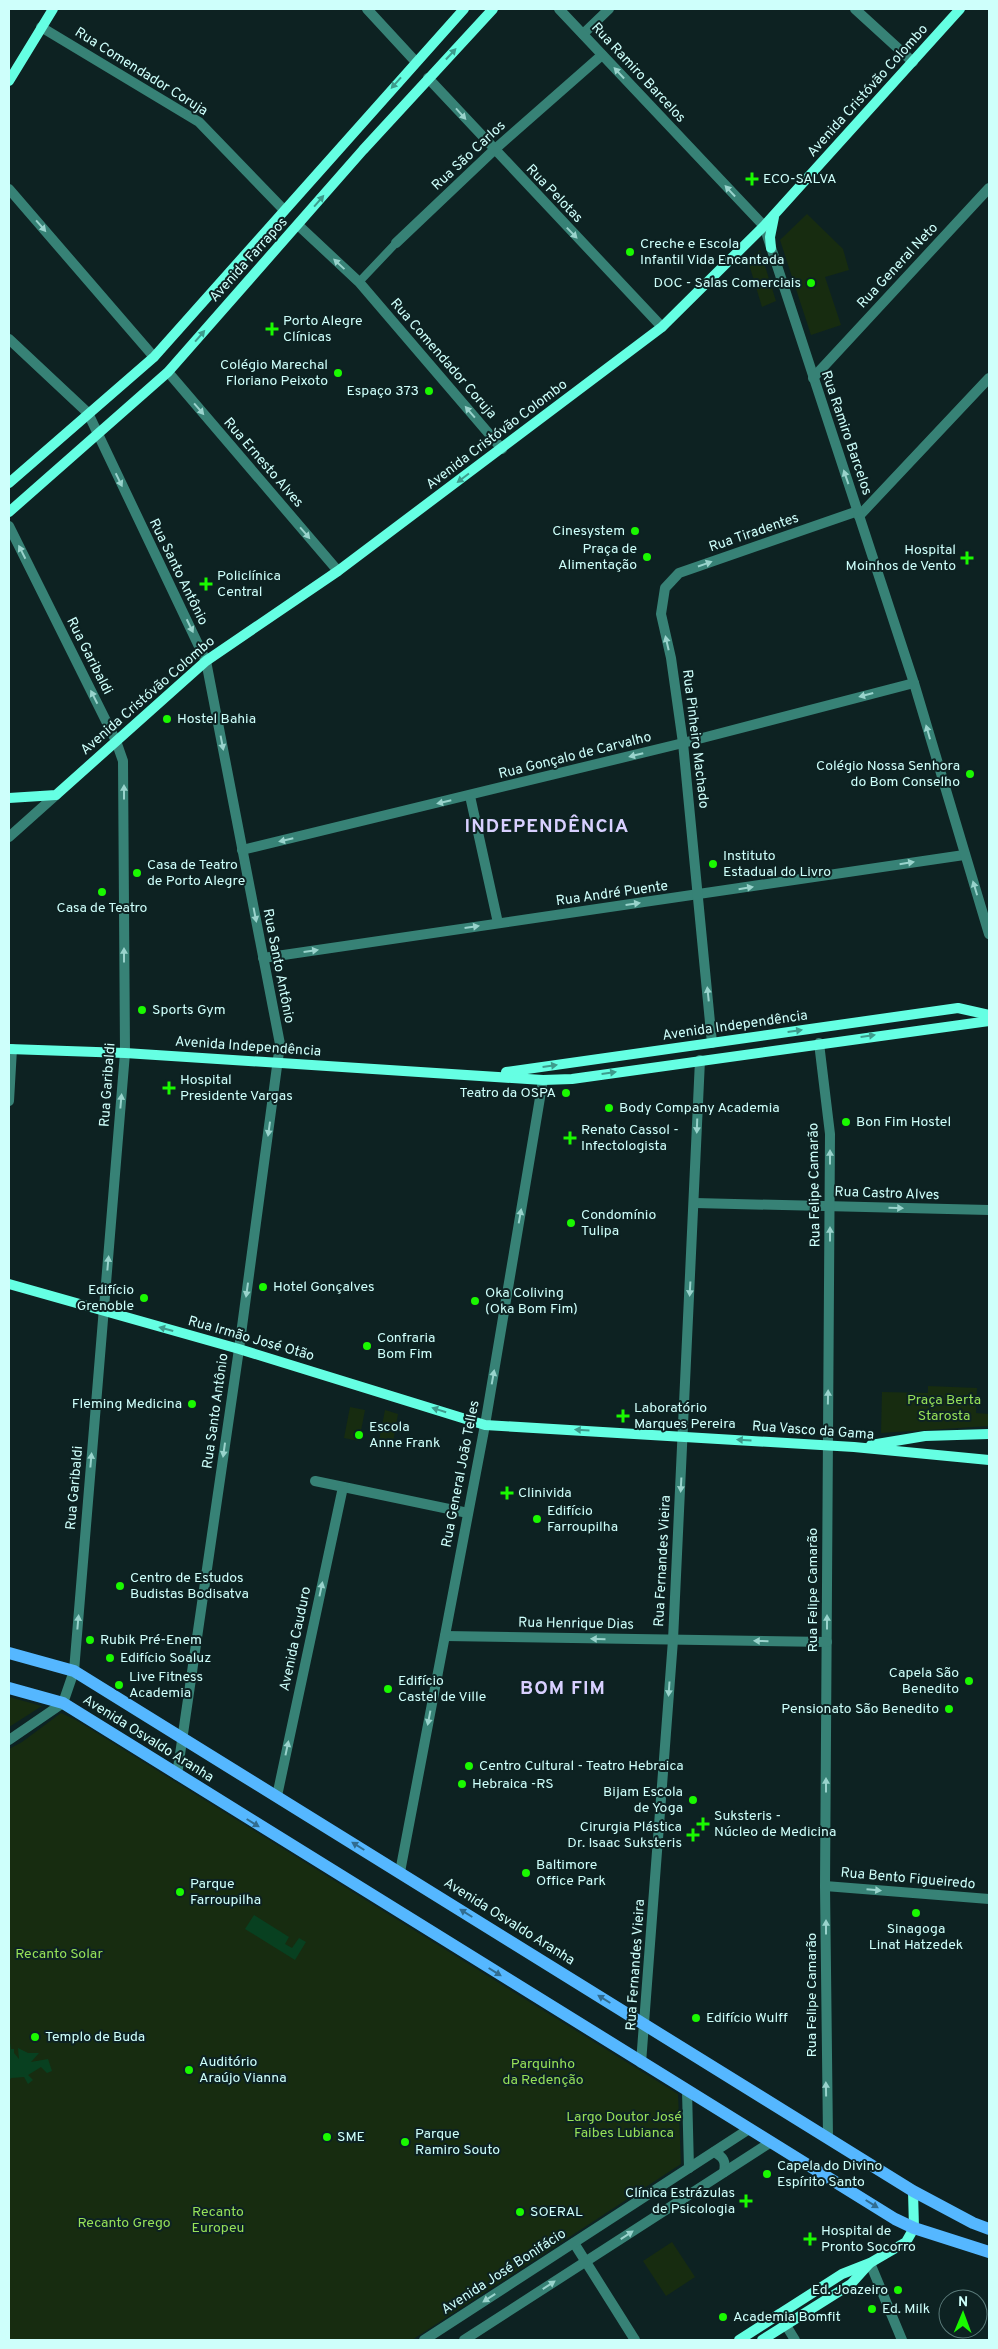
<svg xmlns="http://www.w3.org/2000/svg" width="998" height="2349" font-family="Overpass,sans-serif">
<style>
.green{fill:#172c10}
.water{fill:#084020}
.lines{fill:none;stroke-linecap:round;stroke-linejoin:round}
.pedestrian{stroke:#378276;stroke-width:8}
.minor{stroke:#378276;stroke-width:10}
.tertiary{stroke:#378276;stroke-width:10}
.secondary{stroke:#65ffe3;stroke-width:10}
.primary{stroke:#55b7ff;stroke-width:12}
.oneway{fill:#3d9c8c}
.oneway2{fill:#99d3cc}
.oneway3{fill:#316c90}
.poi-dot{fill:#1af900;stroke:#0d2222;stroke-width:2}
.labels{text-anchor:middle;dominant-baseline:central;stroke-width:4;stroke-linejoin:round;paint-order:stroke}
.street-label{font-size:14px;fill:#cefffb;stroke:#0d2222}
.poi-label{font-size:14px;fill:#cefffb;stroke:#0d2222;text-anchor:start}
.park-label{font-size:14px;fill:#96e158;stroke:#0d2222}
.district-label{font-size:19px;font-weight:bold;letter-spacing:1px;fill:#d8d0ff;stroke:#0d2222}
</style>
<rect width="100%" height="100%" fill="#0d2222"/>
<g class="green">
<polygon points="807,214 843,249 849,270 825,277 841,325 811,335 780,240"/>
<polygon points="760,250 776,301 762,307 748,261"/>
<polygon points="928,1386 977,1388 976,1413 989,1414 989,1426 881,1433 882,1392 928,1393"/>
<polygon points="350,1407 365,1410 359,1441 344,1438"/>
<polygon points="385,1410 398,1414 392,1448 378,1446"/>
<polygon points="9,1697 42,1706 9,1727"/>
<polygon points="61,1713 76,1720 678,2094 681,2164 412,2340 9,2340 9,1749 22,1742"/>
<polygon points="672,2242 695,2277 666,2296 643,2261"/>
</g>
<g class="water">
<polygon points="254,1915 289,1937 285,1944 292,1948 299,1938 306,1942 295,1960 245,1929"/>
<polygon points="9,2043 10,2043 11,2049 14,2049 14,2053 19,2059 18,2048 28,2053 39,2053 31,2062 48,2059 52,2071 47,2073 41,2067 28,2075 33,2080 28,2084 24,2077 11,2078 9,2081"/>
</g>
<g class="lines">
<polyline class="pedestrian" points="359,282 396,243"/>
<g class="minor">
<polyline points="367,9 415,61"/>
<polyline points="41,27 199,122 284,210"/>
<polyline points="583,34 609,9"/>
<polyline points="428,78 662,327"/>
<polyline points="9,189 154,357"/>
<polyline points="298,225 359,282 502,449"/>
<polyline points="396,243 494,150 602,55"/>
<polyline points="859,516 989,378"/>
<polyline points="470,796 498,923"/>
<polyline points="242,850 683,743 914,683"/>
<polyline points="263,958 964,855"/>
<polyline points="712,1043 683,743 671,658 661,614 665,588 679,573 858,511"/>
<polyline points="695,1203 989,1210"/>
<polyline points="485,1425 543,1080"/>
<polyline points="315,1481 468,1513"/>
<polyline points="277,1796 343,1487"/>
<polyline points="825,1886 989,1899"/>
<polyline points="574,2243 635,2340"/>
<polyline points="870,2263 902,2340"/>
<polyline points="779,2314 795,2340"/>
</g>
<g class="tertiary">
<polyline points="559,9 764,226 914,683 989,934"/>
<polyline points="855,9 913,62"/>
<polyline points="9,339 88,413 206,661 280,1044 239,1349 177,1775"/>
<polyline points="168,372 338,571"/>
<polyline points="813,378 989,188"/>
<polyline points="9,526 116,741 123,761 125,1053 74,1671 63,1703 9,1740"/>
<polyline points="9,837 56,795"/>
<polyline points="819,1043 830,1134 825,1886 828,2138"/>
<polyline points="9,1101 12,1049"/>
<polyline points="445,1636 827,1642"/>
<polyline points="400,1872 485,1425"/>
<polyline points="641,2063 673,1640 700,1060"/>
<polyline points="687,2091 689,2168"/>
<path d="M 714,2152 C 724,2157 726,2162 724,2172"/>
<polyline points="424,2340 749,2129"/>
<polyline points="464,2340 771,2142"/>
</g>
<g class="secondary">
<polyline points="9,81 53,9"/>
<polyline points="771,248 770,237 774,217"/>
<polyline points="9,483 154,357 464,9"/>
<polyline points="9,512 168,372 363,150 493,9"/>
<polyline points="9,798 56,795 206,661 338,571 662,327 764,226 960,9"/>
<polyline points="9,1049 125,1053 543,1080 572,1079 989,1021"/>
<polyline points="506,1072 958,1008 989,1015"/>
<polyline points="9,1284 239,1349 485,1425 854,1447 989,1460"/>
<polyline points="871,1445 925,1436 989,1434"/>
<polyline points="739,2340 842,2274 870,2263 906,2242 914,2228 913,2191"/>
<polyline points="762,2340 851,2284 869,2264"/>
</g>
<g class="primary">
<polyline points="9,1653 74,1671 913,2191 973,2223 989,2229"/>
<polyline points="9,1688 63,1703 895,2219 914,2228 989,2252"/>
</g>
</g>
<defs><path id="oneway-solid" d="M-6-.8H1V-3.2L6.5 0L1 3.2V.8H-6Z" transform="scale(1.25)"/></defs>
<g class="oneway">
<use href="#oneway-solid" transform="translate(451 54) rotate(-47)"/>
<use href="#oneway-solid" transform="translate(396 83) rotate(132)"/>
<use href="#oneway-solid" transform="translate(319 201) rotate(-49)"/>
<use href="#oneway-solid" transform="translate(200 336) rotate(-49)"/>
<use href="#oneway-solid" transform="translate(463 478) rotate(143)"/>
<use href="#oneway-solid" transform="translate(795 1031) rotate(-8)"/>
<use href="#oneway-solid" transform="translate(868 1036) rotate(-8)"/>
<use href="#oneway-solid" transform="translate(550 1066) rotate(-8)"/>
<use href="#oneway-solid" transform="translate(609 1073) rotate(-8)"/>
<use href="#oneway-solid" transform="translate(166 1329) rotate(-165)"/>
<use href="#oneway-solid" transform="translate(439 1410) rotate(-163)"/>
<use href="#oneway-solid" transform="translate(582 1430) rotate(-177)"/>
<use href="#oneway-solid" transform="translate(744 1440) rotate(-176)"/>
</g>
<g class="oneway2">
<use href="#oneway-solid" transform="translate(619 73) rotate(-133)"/>
<use href="#oneway-solid" transform="translate(461 114) rotate(48)"/>
<use href="#oneway-solid" transform="translate(730 191) rotate(-133)"/>
<use href="#oneway-solid" transform="translate(41 226) rotate(49)"/>
<use href="#oneway-solid" transform="translate(572 233) rotate(46)"/>
<use href="#oneway-solid" transform="translate(339 264) rotate(-137)"/>
<use href="#oneway-solid" transform="translate(199 409) rotate(49)"/>
<use href="#oneway-solid" transform="translate(470 412) rotate(-131)"/>
<use href="#oneway-solid" transform="translate(846 477) rotate(-109)"/>
<use href="#oneway-solid" transform="translate(119 480) rotate(64)"/>
<use href="#oneway-solid" transform="translate(305 533) rotate(49)"/>
<use href="#oneway-solid" transform="translate(22 552) rotate(-117)"/>
<use href="#oneway-solid" transform="translate(705 564) rotate(-19)"/>
<use href="#oneway-solid" transform="translate(190 626) rotate(64)"/>
<use href="#oneway-solid" transform="translate(667 643) rotate(-103)"/>
<use href="#oneway-solid" transform="translate(866 695) rotate(165)"/>
<use href="#oneway-solid" transform="translate(94 697) rotate(-117)"/>
<use href="#oneway-solid" transform="translate(928 732) rotate(-106)"/>
<use href="#oneway-solid" transform="translate(222 743) rotate(79)"/>
<use href="#oneway-solid" transform="translate(636 755) rotate(166)"/>
<use href="#oneway-solid" transform="translate(124 792) rotate(-90)"/>
<use href="#oneway-solid" transform="translate(444 802) rotate(167)"/>
<use href="#oneway-solid" transform="translate(286 840) rotate(167)"/>
<use href="#oneway-solid" transform="translate(907 863) rotate(-9)"/>
<use href="#oneway-solid" transform="translate(746 888) rotate(-9)"/>
<use href="#oneway-solid" transform="translate(975 888) rotate(-107)"/>
<use href="#oneway-solid" transform="translate(633 904) rotate(-8)"/>
<use href="#oneway-solid" transform="translate(255 915) rotate(79)"/>
<use href="#oneway-solid" transform="translate(472 927) rotate(-8)"/>
<use href="#oneway-solid" transform="translate(311 951) rotate(-8)"/>
<use href="#oneway-solid" transform="translate(124 955) rotate(-90)"/>
<use href="#oneway-solid" transform="translate(708 994) rotate(-96)"/>
<use href="#oneway-solid" transform="translate(121 1101) rotate(-85)"/>
<use href="#oneway-solid" transform="translate(697 1126) rotate(92)"/>
<use href="#oneway-solid" transform="translate(269 1129) rotate(98)"/>
<use href="#oneway-solid" transform="translate(830 1157) rotate(-90)"/>
<use href="#oneway-solid" transform="translate(896 1208) rotate(2)"/>
<use href="#oneway-solid" transform="translate(520 1216) rotate(-80)"/>
<use href="#oneway-solid" transform="translate(830 1234) rotate(-90)"/>
<use href="#oneway-solid" transform="translate(108 1263) rotate(-85)"/>
<use href="#oneway-solid" transform="translate(690 1289) rotate(93)"/>
<use href="#oneway-solid" transform="translate(247 1290) rotate(98)"/>
<use href="#oneway-solid" transform="translate(493 1377) rotate(-80)"/>
<use href="#oneway-solid" transform="translate(828 1397) rotate(-89)"/>
<use href="#oneway-solid" transform="translate(224 1450) rotate(98)"/>
<use href="#oneway-solid" transform="translate(91 1460) rotate(-85)"/>
<use href="#oneway-solid" transform="translate(681 1485) rotate(93)"/>
<use href="#oneway-solid" transform="translate(321 1589) rotate(-78)"/>
<use href="#oneway-solid" transform="translate(78 1622) rotate(-85)"/>
<use href="#oneway-solid" transform="translate(827 1622) rotate(-90)"/>
<use href="#oneway-solid" transform="translate(598 1639) rotate(-179)"/>
<use href="#oneway-solid" transform="translate(761 1641) rotate(-179)"/>
<use href="#oneway-solid" transform="translate(669 1689) rotate(94)"/>
<use href="#oneway-solid" transform="translate(429 1718) rotate(101)"/>
<use href="#oneway-solid" transform="translate(287 1748) rotate(-78)"/>
<use href="#oneway-solid" transform="translate(826 1785) rotate(-90)"/>
<use href="#oneway-solid" transform="translate(874 1890) rotate(5)"/>
<use href="#oneway-solid" transform="translate(826 1927) rotate(-90)"/>
<use href="#oneway-solid" transform="translate(826 2089) rotate(-91)"/>
<use href="#oneway-solid" transform="translate(627 2235) rotate(-33)"/>
<use href="#oneway-solid" transform="translate(549 2285) rotate(-33)"/>
<use href="#oneway-solid" transform="translate(489 2298) rotate(147)"/>
</g>
<g class="oneway3">
<use href="#oneway-solid" transform="translate(253 1823) rotate(32)"/>
<use href="#oneway-solid" transform="translate(358 1846) rotate(-148)"/>
<use href="#oneway-solid" transform="translate(466 1913) rotate(-148)"/>
<use href="#oneway-solid" transform="translate(495 1972) rotate(32)"/>
<use href="#oneway-solid" transform="translate(604 1999) rotate(-148)"/>
<use href="#oneway-solid" transform="translate(872 2204) rotate(32)"/>
</g>
<g class="poi-dot">
<path d="M749.5 171.5h5v5h5v5h-5v5h-5v-5h-5v-5h5z"/>
<circle cx="630" cy="252" r="5"/>
<circle cx="811" cy="283" r="5"/>
<path d="M269.5 321.5h5v5h5v5h-5v5h-5v-5h-5v-5h5z"/>
<circle cx="338" cy="373" r="5"/>
<circle cx="429" cy="391" r="5"/>
<circle cx="635" cy="531" r="5"/>
<circle cx="647" cy="557" r="5"/>
<path d="M964.5 550.5h5v5h5v5h-5v5h-5v-5h-5v-5h5z"/>
<path d="M203.5 576.5h5v5h5v5h-5v5h-5v-5h-5v-5h5z"/>
<circle cx="167" cy="719" r="5"/>
<circle cx="970" cy="774" r="5"/>
<circle cx="713" cy="864" r="5"/>
<circle cx="137" cy="873" r="5"/>
<circle cx="102" cy="892" r="5"/>
<circle cx="142" cy="1010" r="5"/>
<path d="M166.5 1080.5h5v5h5v5h-5v5h-5v-5h-5v-5h5z"/>
<circle cx="566" cy="1093" r="5"/>
<circle cx="609" cy="1108" r="5"/>
<circle cx="846" cy="1122" r="5"/>
<path d="M567.5 1130.5h5v5h5v5h-5v5h-5v-5h-5v-5h5z"/>
<circle cx="571" cy="1223" r="5"/>
<circle cx="263" cy="1287" r="5"/>
<circle cx="144" cy="1298" r="5"/>
<circle cx="475" cy="1301" r="5"/>
<circle cx="367" cy="1346" r="5"/>
<circle cx="192" cy="1404" r="5"/>
<path d="M620.5 1408.5h5v5h5v5h-5v5h-5v-5h-5v-5h5z"/>
<circle cx="359" cy="1435" r="5"/>
<path d="M504.5 1485.5h5v5h5v5h-5v5h-5v-5h-5v-5h5z"/>
<circle cx="537" cy="1519" r="5"/>
<circle cx="120" cy="1586" r="5"/>
<circle cx="90" cy="1640" r="5"/>
<circle cx="110" cy="1658" r="5"/>
<circle cx="969" cy="1681" r="5"/>
<circle cx="119" cy="1685" r="5"/>
<circle cx="388" cy="1689" r="5"/>
<circle cx="949" cy="1709" r="5"/>
<circle cx="469" cy="1766" r="5"/>
<circle cx="462" cy="1784" r="5"/>
<circle cx="693" cy="1800" r="5"/>
<path d="M700.5 1816.5h5v5h5v5h-5v5h-5v-5h-5v-5h5z"/>
<path d="M690.5 1827.5h5v5h5v5h-5v5h-5v-5h-5v-5h5z"/>
<circle cx="526" cy="1873" r="5"/>
<circle cx="180" cy="1892" r="5"/>
<circle cx="916" cy="1913" r="5"/>
<circle cx="696" cy="2018" r="5"/>
<circle cx="35" cy="2037" r="5"/>
<circle cx="189" cy="2070" r="5"/>
<circle cx="327" cy="2137" r="5"/>
<circle cx="405" cy="2142" r="5"/>
<circle cx="767" cy="2174" r="5"/>
<path d="M743.5 2193.5h5v5h5v5h-5v5h-5v-5h-5v-5h5z"/>
<circle cx="520" cy="2212" r="5"/>
<path d="M807.5 2231.5h5v5h5v5h-5v5h-5v-5h-5v-5h5z"/>
<circle cx="898" cy="2290" r="5"/>
<circle cx="872" cy="2309" r="5"/>
<circle cx="723" cy="2317" r="5"/>
</g>
<g class="labels">
<g class="street-label">
<text transform="translate(141 72) rotate(32)">Rua Comendador Coruja</text>
<text transform="translate(638 73) rotate(47)">Rua Ramiro Barcelos</text>
<text transform="translate(868 91) rotate(-48)">Avenida Cristóvão Colombo</text>
<text transform="translate(469 156) rotate(-43)">Rua São Carlos</text>
<text transform="translate(554 194) rotate(46)">Rua Pelotas</text>
<text transform="translate(249 260) rotate(-48)">Avenida Farrapos</text>
<text transform="translate(898 266) rotate(-47)">Rua General Neto</text>
<text transform="translate(443 359) rotate(49)">Rua Comendador Coruja</text>
<text transform="translate(846 433) rotate(71)">Rua Ramiro Barcelos</text>
<text transform="translate(497 435) rotate(-37)">Avenida Cristóvão Colombo</text>
<text transform="translate(263 463) rotate(49)">Rua Ernesto Alves</text>
<text transform="translate(754 533) rotate(-19)">Rua Tiradentes</text>
<text transform="translate(178 572) rotate(64)">Rua Santo Antônio</text>
<text transform="translate(89 656) rotate(63)">Rua Garibaldi</text>
<text transform="translate(148 696) rotate(-41)">Avenida Cristóvão Colombo</text>
<text transform="translate(695 739) rotate(83)">Rua Pinheiro Machado</text>
<text transform="translate(575 756) rotate(-14)">Rua Gonçalo de Carvalho</text>
<text transform="translate(612 894) rotate(-8)">Rua André Puente</text>
<text transform="translate(278 966) rotate(79)">Rua Santo Antônio</text>
<text transform="translate(735 1026) rotate(-8)">Avenida Independência</text>
<text transform="translate(248 1047) rotate(4)">Avenida Independência</text>
<text transform="translate(108 1085) rotate(-86)">Rua Garibaldi</text>
<text transform="translate(815 1185) rotate(-91)">Rua Felipe Camarão</text>
<text transform="translate(887 1194) rotate(2)">Rua Castro Alves</text>
<text transform="translate(251 1339) rotate(16)">Rua Irmão José Otão</text>
<text transform="translate(216 1411) rotate(-82)">Rua Santo Antônio</text>
<text transform="translate(813 1431) rotate(4)">Rua Vasco da Gama</text>
<text transform="translate(461 1474) rotate(-79)">Rua General João Telles</text>
<text transform="translate(75 1488) rotate(-85)">Rua Garibaldi</text>
<text transform="translate(663 1561) rotate(-87)">Rua Fernandes Vieira</text>
<text transform="translate(813 1590) rotate(-90)">Rua Felipe Camarão</text>
<text transform="translate(576 1624) rotate(1)">Rua Henrique Dias</text>
<text transform="translate(296 1639) rotate(-78)">Avenida Cauduro</text>
<text transform="translate(148 1739) rotate(32)">Avenida Osvaldo Aranha</text>
<text transform="translate(908 1879) rotate(5)">Rua Bento Figueiredo</text>
<text transform="translate(509 1922) rotate(32)">Avenida Osvaldo Aranha</text>
<text transform="translate(636 1965) rotate(-86)">Rua Fernandes Vieira</text>
<text transform="translate(812 1995) rotate(-90)">Rua Felipe Camarão</text>
<text transform="translate(504 2272) rotate(-33)">Avenida José Bonifácio</text>
</g>
<g class="poi-label">
<text x="763" y="179">ECO-SALVA</text>
<text x="640" y="244">Creche e Escola<tspan x="640" dy="16">Infantil Vida Encantada</tspan></text>
<text x="801" y="283" text-anchor="end">DOC - Salas Comerciais</text>
<text x="283" y="321">Porto Alegre<tspan x="283" dy="16">Clínicas</tspan></text>
<text x="328" y="365" text-anchor="end">Colégio Marechal<tspan x="328" dy="16">Floriano Peixoto</tspan></text>
<text x="419" y="391" text-anchor="end">Espaço 373</text>
<text x="625" y="531" text-anchor="end">Cinesystem</text>
<text x="637" y="549" text-anchor="end">Praça de<tspan x="637" dy="16">Alimentação</tspan></text>
<text x="956" y="550" text-anchor="end">Hospital<tspan x="956" dy="16">Moinhos de Vento</tspan></text>
<text x="217" y="576">Policlínica<tspan x="217" dy="16">Central</tspan></text>
<text x="177" y="719">Hostel Bahia</text>
<text x="960" y="766" text-anchor="end">Colégio Nossa Senhora<tspan x="960" dy="16">do Bom Conselho</tspan></text>
<text x="723" y="856">Instituto<tspan x="723" dy="16">Estadual do Livro</tspan></text>
<text x="147" y="865">Casa de Teatro<tspan x="147" dy="16">de Porto Alegre</tspan></text>
<text x="102" y="908" text-anchor="middle">Casa de Teatro</text>
<text x="152" y="1010">Sports Gym</text>
<text x="180" y="1080">Hospital<tspan x="180" dy="16">Presidente Vargas</tspan></text>
<text x="556" y="1093" text-anchor="end">Teatro da OSPA</text>
<text x="619" y="1108">Body Company Academia</text>
<text x="856" y="1122">Bon Fim Hostel</text>
<text x="581" y="1130">Renato Cassol -<tspan x="581" dy="16">Infectologista</tspan></text>
<text x="581" y="1215">Condomínio<tspan x="581" dy="16">Tulipa</tspan></text>
<text x="273" y="1287">Hotel Gonçalves</text>
<text x="134" y="1290" text-anchor="end">Edifício<tspan x="134" dy="16">Grenoble</tspan></text>
<text x="485" y="1293">Oka Coliving<tspan x="485" dy="16">(Oka Bom Fim)</tspan></text>
<text x="377" y="1338">Confraria<tspan x="377" dy="16">Bom Fim</tspan></text>
<text x="182" y="1404" text-anchor="end">Fleming Medicina</text>
<text x="634" y="1408">Laboratório<tspan x="634" dy="16">Marques Pereira</tspan></text>
<text x="369" y="1427">Escola<tspan x="369" dy="16">Anne Frank</tspan></text>
<text x="518" y="1493">Clinivida</text>
<text x="547" y="1511">Edifício<tspan x="547" dy="16">Farroupilha</tspan></text>
<text x="130" y="1578">Centro de Estudos<tspan x="130" dy="16">Budistas Bodisatva</tspan></text>
<text x="100" y="1640">Rubik Pré-Enem</text>
<text x="120" y="1658">Edifício Soaluz</text>
<text x="959" y="1673" text-anchor="end">Capela São<tspan x="959" dy="16">Benedito</tspan></text>
<text x="129" y="1677">Live Fitness<tspan x="129" dy="16">Academia</tspan></text>
<text x="398" y="1681">Edifício<tspan x="398" dy="16">Castel de Ville</tspan></text>
<text x="939" y="1709" text-anchor="end">Pensionato São Benedito</text>
<text x="479" y="1766">Centro Cultural - Teatro Hebraica</text>
<text x="472" y="1784">Hebraica -RS</text>
<text x="683" y="1792" text-anchor="end">Bijam Escola<tspan x="683" dy="16">de Yoga</tspan></text>
<text x="714" y="1816">Suksteris -<tspan x="714" dy="16">Núcleo de Medicina</tspan></text>
<text x="682" y="1827" text-anchor="end">Cirurgia Plástica<tspan x="682" dy="16">Dr. Isaac Suksteris</tspan></text>
<text x="536" y="1865">Baltimore<tspan x="536" dy="16">Office Park</tspan></text>
<text x="190" y="1884">Parque<tspan x="190" dy="16">Farroupilha</tspan></text>
<text x="916" y="1929" text-anchor="middle">Sinagoga<tspan x="916" dy="16">Linat Hatzedek</tspan></text>
<text x="706" y="2018">Edifício Wulff</text>
<text x="45" y="2037">Templo de Buda</text>
<text x="199" y="2062">Auditório<tspan x="199" dy="16">Araújo Vianna</tspan></text>
<text x="415" y="2134">Parque<tspan x="415" dy="16">Ramiro Souto</tspan></text>
<text x="337" y="2137">SME</text>
<text x="777" y="2166">Capela do Divino<tspan x="777" dy="16">Espírito Santo</tspan></text>
<text x="735" y="2193" text-anchor="end">Clínica Estrázulas<tspan x="735" dy="16">de Psicologia</tspan></text>
<text x="530" y="2212">SOERAL</text>
<text x="821" y="2231">Hospital de<tspan x="821" dy="16">Pronto Socorro</tspan></text>
<text x="888" y="2290" text-anchor="end">Ed. Joazeiro</text>
<text x="882" y="2309">Ed. Milk</text>
<text x="733" y="2317">Academia Bomfit</text>
</g>
<g class="park-label">
<text x="944" y="1400">Praça Berta<tspan x="944" dy="16">Starosta</tspan></text>
<text x="59" y="1954">Recanto Solar</text>
<text x="543" y="2064">Parquinho<tspan x="543" dy="16">da Redenção</tspan></text>
<text x="624" y="2117">Largo Doutor José<tspan x="624" dy="16">Faibes Lubianca</tspan></text>
<text x="218" y="2212">Recanto<tspan x="218" dy="16">Europeu</tspan></text>
<text x="124" y="2223">Recanto Grego</text>
</g>
<g class="district-label">
<text x="547" y="827">INDEPENDÊNCIA</text>
<text x="563" y="1689">BOM FIM</text>
</g>
</g>
<rect width="998" height="2349" fill="none" stroke="#cefffb" stroke-width="20"/>
<g transform="translate(963 2314) rotate(1)"><circle r="24" fill="#0d2222" stroke="#5a7a79"/>
<path d="M0-4L9 19L0 12L-9 19Z" fill="#1af900"/>
<text y="-8" font-size="14" font-weight="bold" text-anchor="middle" fill="#cefffb">N</text>
</g>
</svg>
